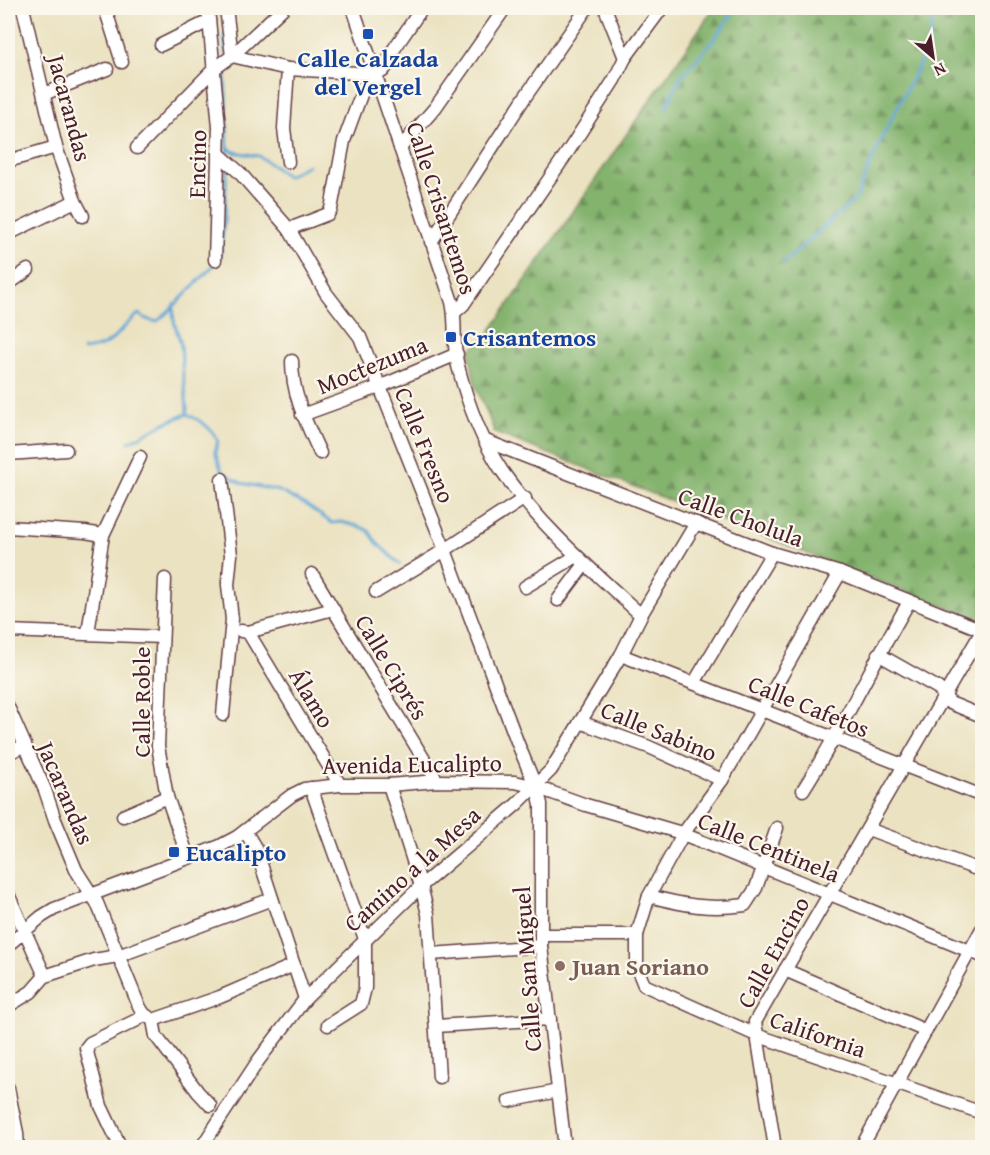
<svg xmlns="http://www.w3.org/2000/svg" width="990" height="1155" font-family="'Gentium Book Plus',serif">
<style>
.forest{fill:url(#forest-firs);stroke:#66694c;stroke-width:1.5}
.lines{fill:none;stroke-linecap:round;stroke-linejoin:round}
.stream{stroke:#5fa6d6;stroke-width:3}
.minor-casing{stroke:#623c42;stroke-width:15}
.minor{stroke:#fff;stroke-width:12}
.transit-dot{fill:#1a4fb4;stroke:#fbf7ec;stroke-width:2}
.education-dot{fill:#8d6e63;stroke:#fbf7ec;stroke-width:2}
.labels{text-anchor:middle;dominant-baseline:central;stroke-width:4.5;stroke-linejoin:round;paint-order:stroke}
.transit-label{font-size:24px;font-weight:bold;fill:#164399;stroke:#fbf7ec;text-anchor:start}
.street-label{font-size:24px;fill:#4a1f2b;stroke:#fbf7ec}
.education-label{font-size:24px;font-weight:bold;fill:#785e54;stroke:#fbf7ec;text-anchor:start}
</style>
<defs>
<pattern id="forest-firs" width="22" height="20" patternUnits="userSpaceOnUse" patternTransform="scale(1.5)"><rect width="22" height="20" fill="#83b36d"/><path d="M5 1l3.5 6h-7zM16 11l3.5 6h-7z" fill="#6d915a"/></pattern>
</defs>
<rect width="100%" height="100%" fill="#fbf7ec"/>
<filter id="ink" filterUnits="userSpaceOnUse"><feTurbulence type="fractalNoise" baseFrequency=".0167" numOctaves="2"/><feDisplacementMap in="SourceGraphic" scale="12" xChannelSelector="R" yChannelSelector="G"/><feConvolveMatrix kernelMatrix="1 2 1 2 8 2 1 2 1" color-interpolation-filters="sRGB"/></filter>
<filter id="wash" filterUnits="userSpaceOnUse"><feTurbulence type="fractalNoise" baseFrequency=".008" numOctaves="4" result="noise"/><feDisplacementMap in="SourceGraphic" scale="24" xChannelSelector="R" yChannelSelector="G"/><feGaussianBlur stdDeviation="1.35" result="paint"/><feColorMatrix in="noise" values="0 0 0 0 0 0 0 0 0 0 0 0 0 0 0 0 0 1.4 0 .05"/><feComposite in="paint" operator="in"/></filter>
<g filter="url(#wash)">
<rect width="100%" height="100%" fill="#ebe2c1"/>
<polygon class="forest" points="714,8 982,8 982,621 495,433 475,384 469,351 487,336"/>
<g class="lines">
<g class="stream">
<polyline points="224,35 225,54"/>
<polyline points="225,72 228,154"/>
<polyline points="666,108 680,78 712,42 737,8"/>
<polyline points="227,147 234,152 259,156 287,176 308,165"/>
<polyline points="220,258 224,222 227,167"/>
<polyline points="783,263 855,200 880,142 928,47 935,8"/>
<path d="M 174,304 C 171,323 178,329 181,346 C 182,356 182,366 183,375 C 185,389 187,400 187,414 C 201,421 211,427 218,441 L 215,452 L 222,472 L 241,483 L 279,491 L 306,505 L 332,523 L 341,522 L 361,527 L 369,531 L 377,543 L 400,564"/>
<path d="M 83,350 C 117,347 115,331 139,314 C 144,318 150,322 157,321 C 162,320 208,271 216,263"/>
<polyline points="129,442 165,423 187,414"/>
</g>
</g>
</g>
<g filter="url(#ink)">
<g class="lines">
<defs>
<g id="minor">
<polyline points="23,8 56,147 75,201 83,216"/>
<polyline points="105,8 122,62"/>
<polyline points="208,8 219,127 215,260"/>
<polyline points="226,8 232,56 288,69 375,74"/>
<path d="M 353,8 L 452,302 C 457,323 452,346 458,366 C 467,401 481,440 502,471 C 540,526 592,570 641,615"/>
<polyline points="605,8 625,58"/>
<polyline points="161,45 209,21"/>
<polyline points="375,74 383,71 386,67 392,52 422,8"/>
<polyline points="44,94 107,69"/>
<polyline points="137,148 214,69 232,56 283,8"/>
<polyline points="400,148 435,108 505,8"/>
<polyline points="218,153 240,173 289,229 326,293 360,337 445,550 518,744 538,792 541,804 541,946 565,1148"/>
<polyline points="8,161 56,147"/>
<polyline points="288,162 284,128 288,69"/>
<polyline points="289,229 328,214 331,209 344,141 369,73"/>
<polyline points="8,234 75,201"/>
<polyline points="431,242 525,97 587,8"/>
<polyline points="8,284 28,270"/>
<polyline points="454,313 463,305 569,150 614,80 625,58 662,8"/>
<path d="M 292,361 C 292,395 306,422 320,453"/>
<polyline points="302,415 379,387 457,354"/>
<polyline points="486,441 772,553 840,573 982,630"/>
<polyline points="8,454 66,450"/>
<polyline points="222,479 231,555 228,585 232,619 223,715"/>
<polyline points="8,527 85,532 103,535"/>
<polyline points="840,573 722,780 683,834 649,896 637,935 637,968 644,985 756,1035 982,1113"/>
<polyline points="312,574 437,781"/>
<polyline points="165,579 158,746 167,797 188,857"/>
<polyline points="525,587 575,557"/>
<polyline points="376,592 445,550 525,498"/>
<polyline points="558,600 585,564"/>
<polyline points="8,631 162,637"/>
<polyline points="241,631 248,632 333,609"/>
<polyline points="248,632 340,785"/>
<polyline points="88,633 103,535 140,457"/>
<polyline points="878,654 938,688 950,703 982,716"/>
<polyline points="621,655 982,796"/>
<polyline points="694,683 772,553"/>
<polyline points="8,707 45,790 55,820 76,870 97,903 139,1006 144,1014 153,1020 156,1036 198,1092 210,1105"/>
<polyline points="580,722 649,747 722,780"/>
<polyline points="8,753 24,746"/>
<polyline points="389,785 421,886 428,914 439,1077"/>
<polyline points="311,788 365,939 365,988 361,1004 328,1025"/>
<path d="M 803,790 C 842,729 872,664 909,602"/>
<polyline points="123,816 167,797"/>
<polyline points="868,829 982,871"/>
<polyline points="245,831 256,849 305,999"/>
<polyline points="8,894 45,976"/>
<path d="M 649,896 C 683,905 709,910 745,905 L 756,888 L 777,828"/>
<polyline points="541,935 637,935"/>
<polyline points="8,945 41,917 54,909 220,846 237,837 292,795 304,789 340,785 389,785 437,781 515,782 536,787 586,805 678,832 982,956"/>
<polyline points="431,954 541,946"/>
<polyline points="785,970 926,1031"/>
<polyline points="8,1006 31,992 45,976 94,960 118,956 272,899"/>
<polyline points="153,1020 220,997 294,965"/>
<polyline points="436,1026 550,1019"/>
<polyline points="8,1088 17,1133 18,1148"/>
<polyline points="509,1101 558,1091"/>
<polyline points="121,1148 101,1106 86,1048 90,1043 137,1020 144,1014"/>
<polyline points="201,1148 258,1061 305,999 421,886 517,804 551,770 621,655 641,615 696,523"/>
<polyline points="775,1148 755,1022 982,631"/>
<polyline points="861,1148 982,929"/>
</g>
</defs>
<use href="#minor" class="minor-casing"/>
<use href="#minor" class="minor"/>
</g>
</g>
<g class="transit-dot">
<rect x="362" y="28" width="12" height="12" rx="3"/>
<rect x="445" y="331" width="12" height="12" rx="3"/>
<rect x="168" y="846" width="12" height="12" rx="3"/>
</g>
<circle class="education-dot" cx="560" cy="966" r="6"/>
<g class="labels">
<g class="transit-label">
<text x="368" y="58" text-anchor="middle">Calle Calzada<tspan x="368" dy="28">del Vergel</tspan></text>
<text x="463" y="337">Crisantemos</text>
<text x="186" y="852">Eucalipto</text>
</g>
<g class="street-label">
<text transform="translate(70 108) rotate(75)">Jacarandas</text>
<text transform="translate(197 164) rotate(-89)">Encino</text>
<text transform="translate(442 208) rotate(72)">Calle Crisantemos</text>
<text transform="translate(372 365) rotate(-22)">Moctezuma</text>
<text transform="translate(425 445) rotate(68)">Calle Fresno</text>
<text transform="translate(741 517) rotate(20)">Calle Cholula</text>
<text transform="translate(392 667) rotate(59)">Calle Ciprés</text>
<text transform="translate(312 698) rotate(59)">Álamo</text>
<text transform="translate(141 702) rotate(-90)">Calle Roble</text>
<text transform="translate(809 706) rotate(22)">Calle Cafetos</text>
<text transform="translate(659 731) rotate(22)">Calle Sabino</text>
<text transform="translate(412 764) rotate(-1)">Avenida Eucalipto</text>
<text transform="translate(66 793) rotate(67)">Jacarandas</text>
<text transform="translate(769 847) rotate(22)">Calle Centinela</text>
<text transform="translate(412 869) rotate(-42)">Camino a la Mesa</text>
<text transform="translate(773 952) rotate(-61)">Calle Encino</text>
<text transform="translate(527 969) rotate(-94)">Calle San Miguel</text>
<text transform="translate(818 1034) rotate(19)">California</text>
</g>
<g class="education-label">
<text x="572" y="966">Juan Soriano</text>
</g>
</g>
<rect width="990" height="1155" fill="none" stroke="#fbf7ec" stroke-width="30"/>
<g transform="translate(933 57) rotate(151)" stroke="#fbf7ec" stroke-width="4.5" paint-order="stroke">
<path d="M0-4.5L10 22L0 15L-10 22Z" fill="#4a1f2b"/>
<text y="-9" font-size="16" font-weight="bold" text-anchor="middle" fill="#4a1f2b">N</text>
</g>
</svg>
